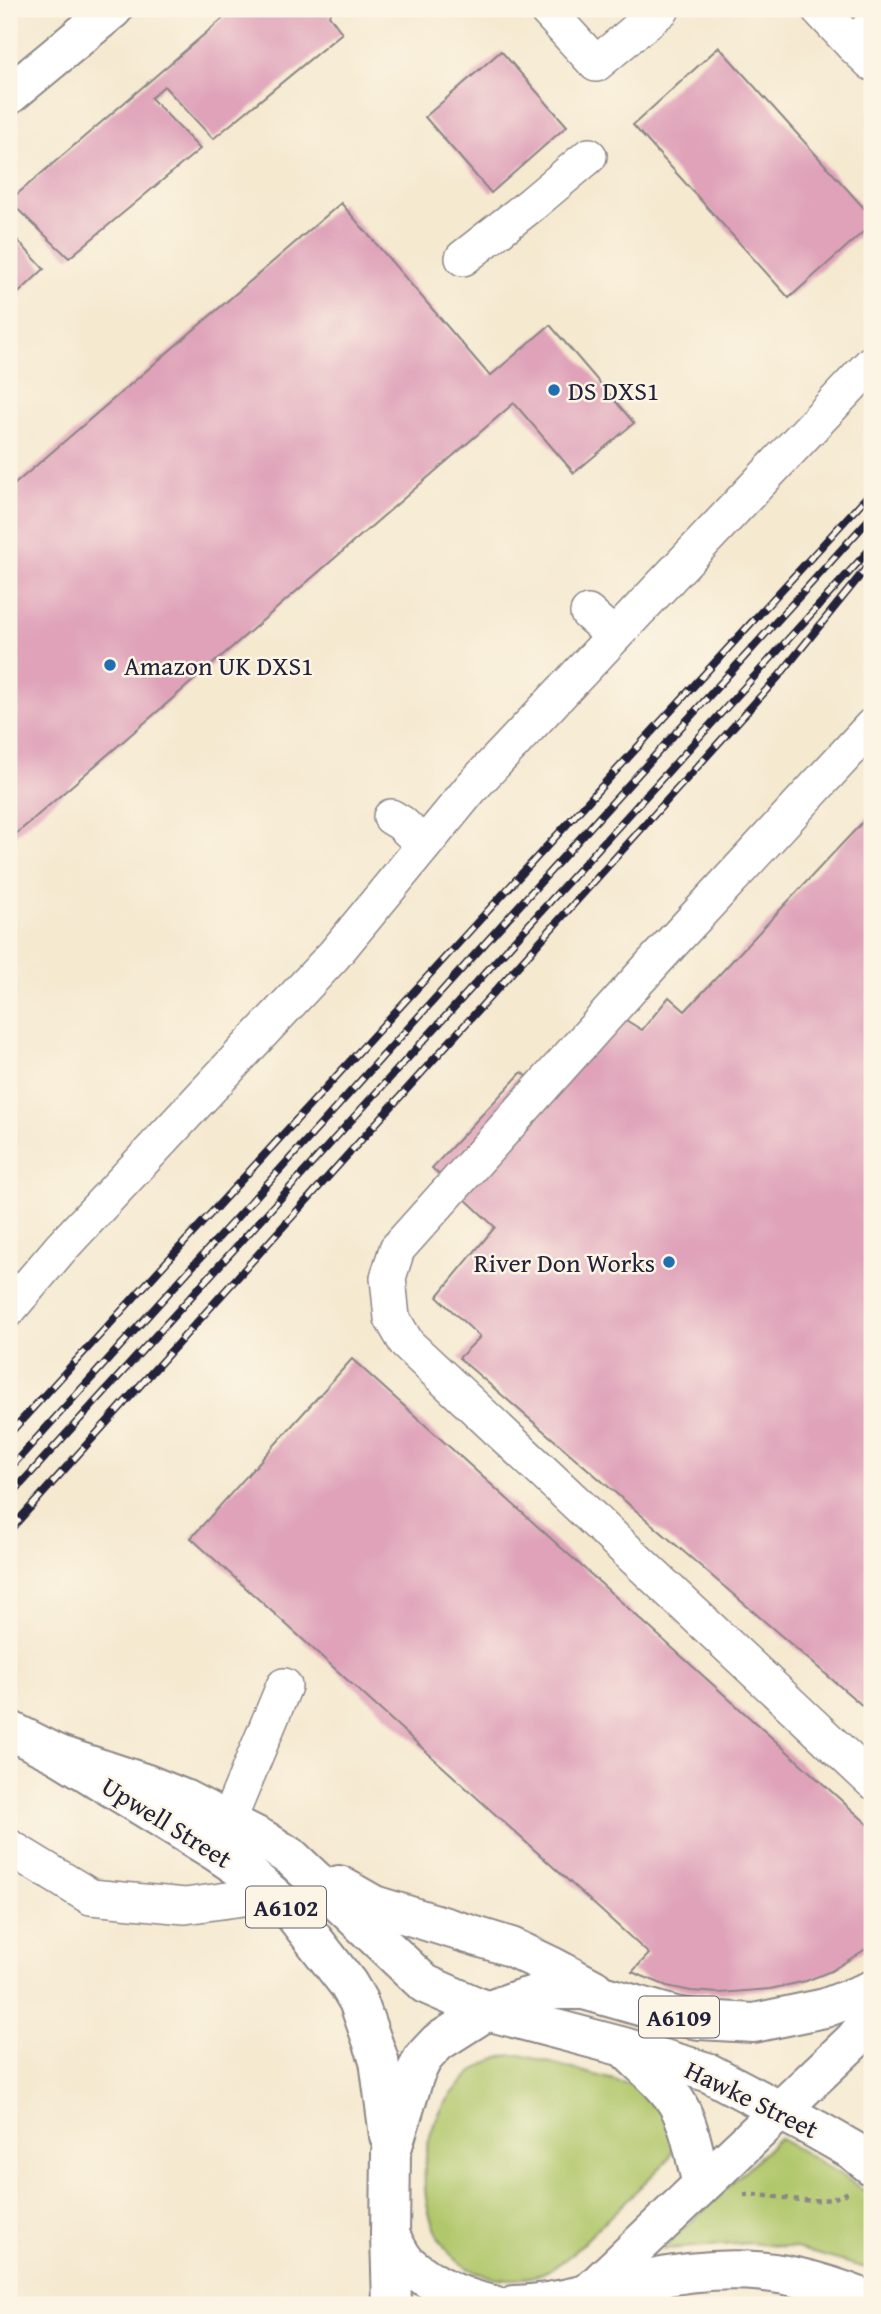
<svg xmlns="http://www.w3.org/2000/svg" width="881" height="2314" font-family="'Gentium Book Plus',serif">
<style>
.green{fill:#b1c76c;stroke:#6a7454;stroke-width:2}
.building{fill:#dfa2b9}
.lines{fill:none;stroke-linecap:round;stroke-linejoin:round}
.minor-casing{stroke:#8c8686;stroke-width:38}
.major-casing{stroke:#8c8686;stroke-width:42}
.path{stroke:#8c8686;stroke-width:4.5;stroke-dasharray:5 5;stroke-linecap:butt}
.minor{stroke:#fff;stroke-width:35}
.major{stroke:#fff;stroke-width:38}
.rail-casing{stroke:#22223b;stroke-width:8}
.rail{stroke:#fcf5e5;stroke-width:5;stroke-dasharray:16;stroke-linecap:butt}
.poi-dot{fill:#1f6fb2;stroke:#fcf5e5;stroke-width:2.5}
.labels{text-anchor:middle;dominant-baseline:central;stroke-width:5;stroke-linejoin:round;paint-order:stroke}
.shield{fill:#fcf5e5;stroke:#63616e;stroke-width:2}
.shield-label{font-size:24px;font-weight:bold;fill:#22223b}
.poi-label{font-size:26px;fill:#22223b;stroke:#fcf5e5;text-anchor:start}
.street-label{font-size:26px;fill:#22223b;stroke:#fcf5e5}
</style>
<rect width="100%" height="100%" fill="#fcf5e5"/>
<filter id="ink" filterUnits="userSpaceOnUse"><feTurbulence type="fractalNoise" baseFrequency=".0143" numOctaves="2"/><feDisplacementMap in="SourceGraphic" scale="14" xChannelSelector="R" yChannelSelector="G"/><feConvolveMatrix kernelMatrix="1 2 1 2 8 2 1 2 1" color-interpolation-filters="sRGB"/></filter>
<filter id="wash" filterUnits="userSpaceOnUse"><feTurbulence type="fractalNoise" baseFrequency=".00686" numOctaves="4" result="noise"/><feDisplacementMap in="SourceGraphic" scale="28" xChannelSelector="R" yChannelSelector="G"/><feGaussianBlur stdDeviation="1.57" result="paint"/><feColorMatrix in="noise" values="0 0 0 0 0 0 0 0 0 0 0 0 0 0 0 0 0 1.4 0 .05"/><feComposite in="paint" operator="in"/></filter>
<g filter="url(#wash)">
<rect width="100%" height="100%" fill="#f5e9d0"/>
<g class="green">
<path d="M 521,2055 L 651,2090 L 677,2139 L 669,2159 C 645,2182 621,2206 597,2229 C 582,2244 568,2260 549,2270 C 530,2280 506,2281 487,2276 C 427,2260 415,2185 431,2133 C 438,2110 454,2089 472,2073 C 487,2061 501,2054 521,2055 Z"/>
<polygon points="779,2138 841,2175 872,2196 872,2270 796,2248 750,2243 663,2249"/>
</g>
<g id="blocks">
<g class="building">
<polygon points="234,9 335,9 329,15 342,33 213,139 164,86 151,98 200,149 69,258 9,201"/>
<polygon points="719,47 872,217 872,224 789,298 633,125"/>
<polygon points="501,51 567,126 491,193 425,117"/>
<polygon points="341,203 490,376 550,325 634,423 574,473 514,403 9,840 9,489"/>
<polygon points="9,231 44,269 9,302"/>
<polygon points="872,812 872,1698 864,1707 459,1358 480,1337 437,1297 495,1227 432,1168 522,1072 548,1095 616,1014 642,1030 669,997 685,1011"/>
<polygon points="352,1359 872,1828 872,1945 831,1971 806,1981 770,1989 720,1993 691,1991 667,1986 632,1972 649,1954 191,1538"/>
</g>
</g>
</g>
<g filter="url(#ink)">
<use href="#blocks" fill-opacity="0" stroke="#8c8686" stroke-width="2"/>
<g class="lines">
<defs>
<g id="minor">
<polyline points="546,9 596,64 662,9"/>
<polyline points="819,9 853,45"/>
<polyline points="872,25 853,45 872,63"/>
<polyline points="463,258 532,204 589,156"/>
<polyline points="588,613 614,636"/>
<polyline points="872,726 656,960 397,1249 388,1278 392,1318 407,1344 872,1781"/>
<polyline points="391,817 401,823 424,845"/>
<polyline points="9,1309 60,1249 334,955 471,788 872,363"/>
<polyline points="9,1847 91,1897 185,1906 271,1894"/>
<polyline points="217,1848 284,1686"/>
</g>
<g id="major">
<polyline points="9,95 113,9"/>
<polyline points="9,1730 59,1755 215,1851 246,1872 292,1912 348,1984 358,2001 379,2060 389,2136"/>
<polyline points="59,1755 147,1784 184,1799 264,1840 292,1858 425,1984 487,2011 624,2047 707,2072 817,2130 852,2150 872,2166"/>
<polyline points="339,1885 374,1905 511,1947 553,1967 594,1989"/>
<path d="M 626,2049 C 643,2067 665,2082 678,2105 C 691,2128 695,2159 702,2184"/>
<path d="M 390,2235 C 395,2244 400,2256 407,2263 C 431,2284 462,2298 493,2305"/>
<polyline points="392,2305 390,2235 391,2152 415,2074 423,2058 438,2042 487,2011 517,2000 552,1990 584,1990 675,2016 700,2020 754,2023 825,2008 872,1990"/>
<path d="M 514,2305 C 559,2304 602,2289 646,2280 C 732,2262 792,2268 872,2302"/>
<polyline points="576,2305 853,2041 872,2018"/>
</g>
</defs>
<use href="#minor" class="minor-casing"/>
<use href="#major" class="major-casing"/>
<path class="path" d="M 744,2195 C 775,2193 820,2210 848,2192"/>
<use href="#minor" class="minor"/>
<use href="#major" class="major"/>
<defs>
<g id="rail">
<polyline points="9,1434 872,491"/>
<polyline points="9,1469 872,516"/>
<polyline points="9,1497 872,547"/>
<polyline points="9,1531 779,676 872,561"/>
</g>
</defs>
<use href="#rail" class="rail-casing"/>
<use href="#rail" class="rail"/>
</g>
</g>
<g class="poi-dot">
<circle cx="554" cy="390" r="7"/>
<circle cx="110" cy="665" r="7"/>
<circle cx="669" cy="1262" r="7"/>
</g>
<g class="labels">
<g class="shield">
<rect x="246" y="1886.5" width="80" height="41" rx="5"/>
<rect x="639" y="1996.5" width="80" height="41" rx="5"/>
</g>
<g class="shield-label">
<text x="286" y="1907">A6102</text>
<text x="679" y="2017">A6109</text>
</g>
<g class="poi-label">
<text x="568" y="390">DS DXS1</text>
<text x="124" y="665">Amazon UK DXS1</text>
<text x="655" y="1262" text-anchor="end">River Don Works</text>
</g>
<g class="street-label">
<text transform="translate(167 1822) rotate(32)">Upwell Street</text>
<text transform="translate(752 2099) rotate(26)">Hawke Street</text>
</g>
</g>
<rect width="881" height="2314" fill="none" stroke="#fcf5e5" stroke-width="35"/>
</svg>
